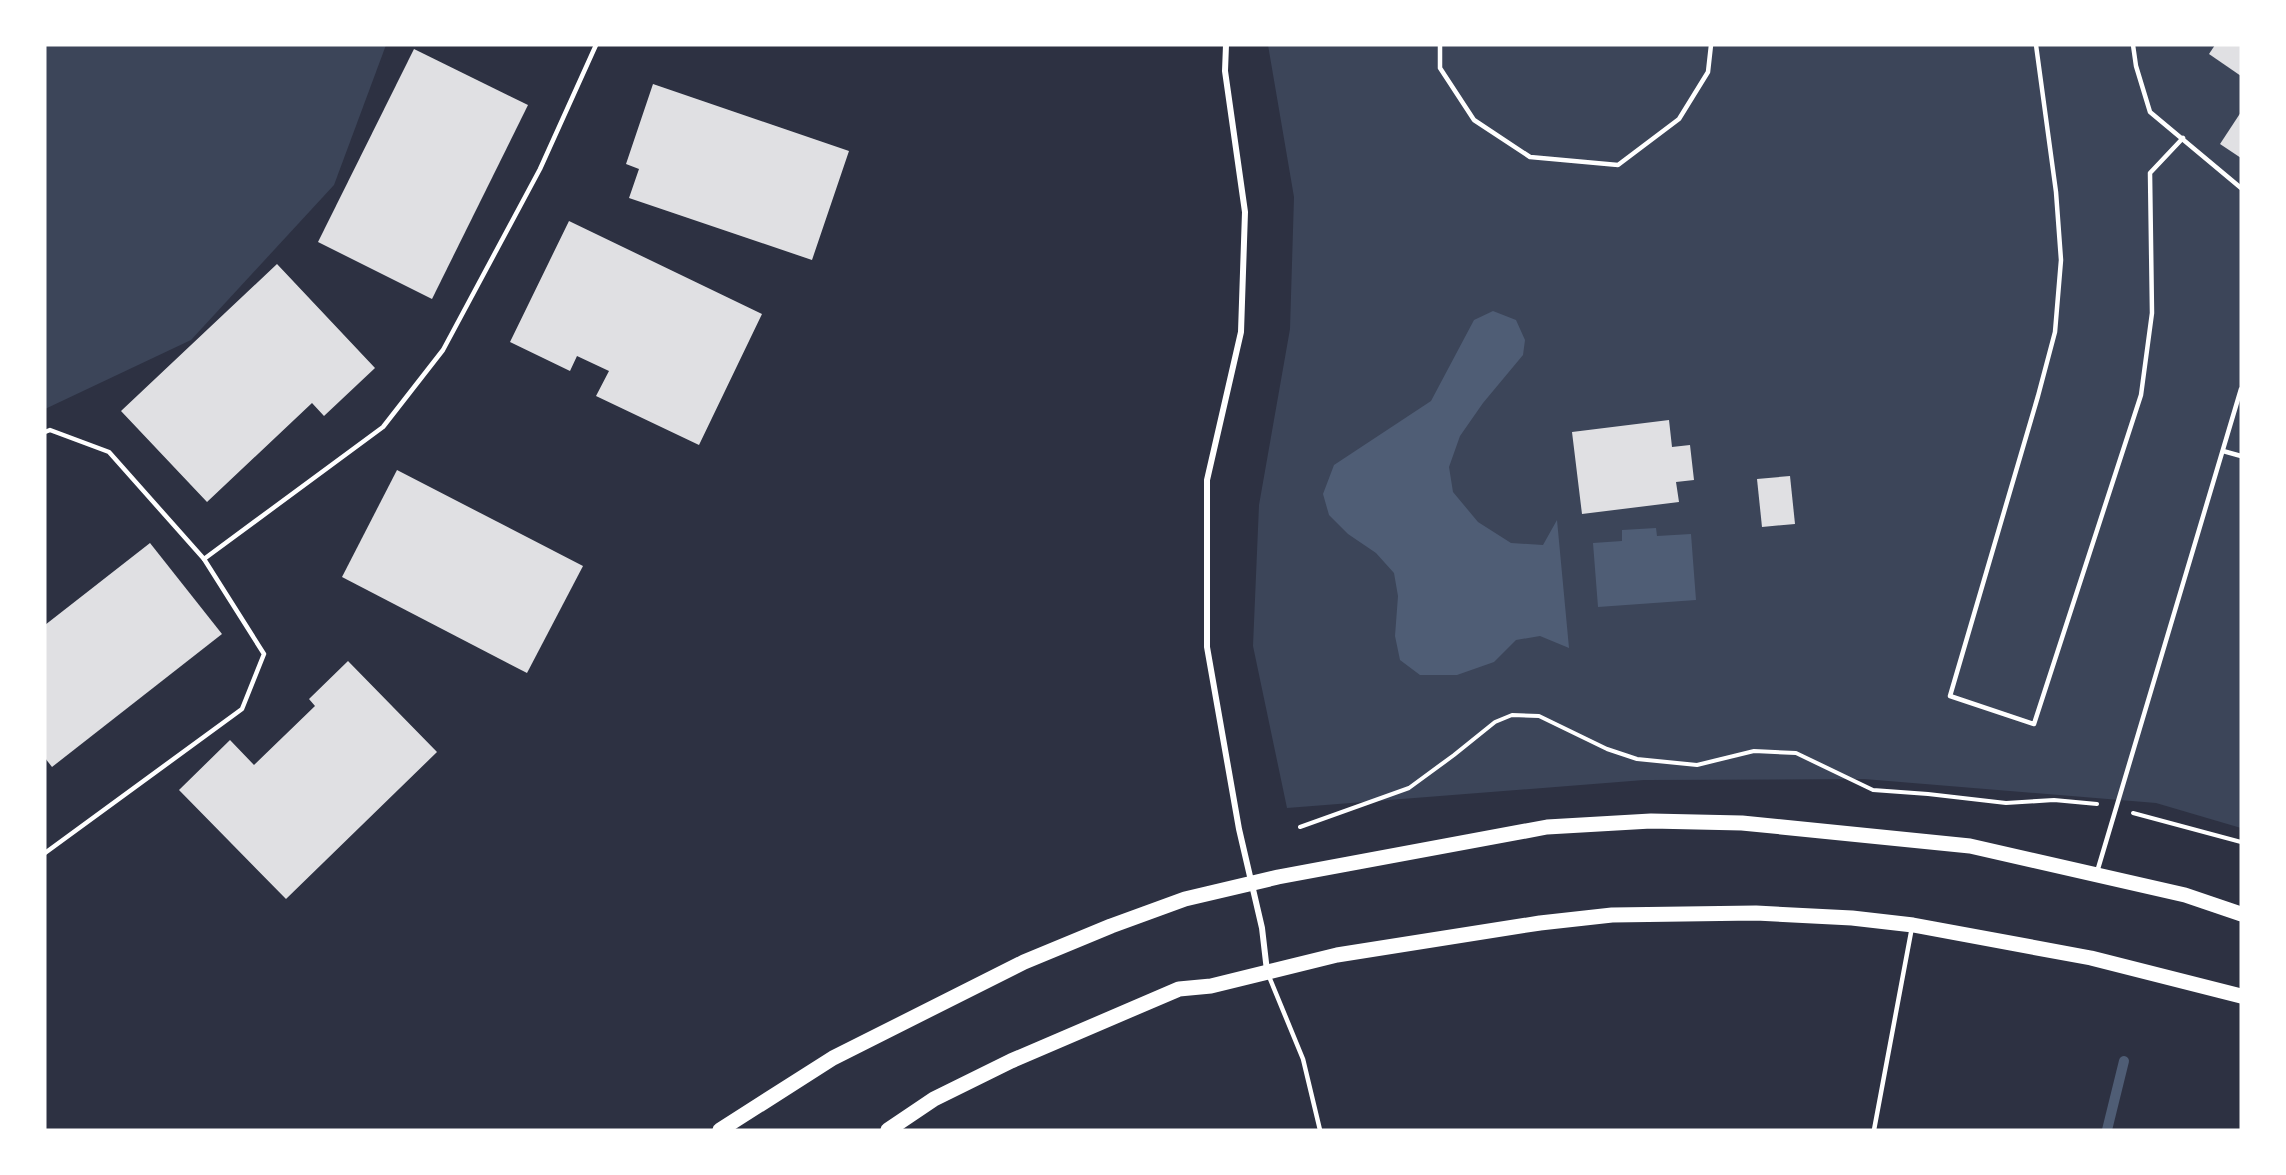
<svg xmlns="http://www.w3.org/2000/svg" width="2286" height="1175" font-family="Helvetica,sans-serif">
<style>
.green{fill:#3c4559}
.water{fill:#4f5d75}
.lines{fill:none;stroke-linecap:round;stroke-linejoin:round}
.stream{stroke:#4f5d75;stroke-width:10}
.building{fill:#e0e0e3}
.path{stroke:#fff;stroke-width:4}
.service{stroke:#fff;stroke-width:4.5}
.minor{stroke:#fff;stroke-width:6}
.primary{stroke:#fff;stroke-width:15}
</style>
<rect width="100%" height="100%" fill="#2d3142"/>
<g class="green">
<polygon points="45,45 386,45 334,185 191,340 45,409"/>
<polygon points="1268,45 2241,45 2241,828 2156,803 1864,779 1644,780 1287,808 1253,646 1259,505 1290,329 1294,197"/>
</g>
<g class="water">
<polygon points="1493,311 1516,320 1525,340 1523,355 1483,403 1460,436 1449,467 1453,492 1478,522 1511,543 1543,545 1557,520 1569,648 1540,636 1516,640 1494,662 1457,675 1420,675 1400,660 1395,636 1398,596 1394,573 1376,553 1348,534 1329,515 1323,494 1334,465 1431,401 1474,320"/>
<polygon points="1656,528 1657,536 1691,534 1696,600 1598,607 1593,543 1622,541 1622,530"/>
</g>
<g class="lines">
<polyline class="stream" points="2107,1130 2124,1061"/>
</g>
<g class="building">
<polygon points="2215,45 2241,45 2241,76 2209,54"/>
<polygon points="414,49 528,105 432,299 318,242"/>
<polygon points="653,84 849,151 812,260 629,198 639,169 626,164"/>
<polygon points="2241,112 2241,158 2220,144"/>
<polygon points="569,221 762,314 699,445 596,396 609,371 577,356 570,371 510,342"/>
<polygon points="277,264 375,368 324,416 312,403 207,502 121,411"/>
<polygon points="1669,420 1672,447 1690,445 1694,480 1676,482 1679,502 1582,514 1572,432"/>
<polygon points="397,470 583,566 527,673 342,577"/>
<polygon points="1790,476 1795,524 1762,527 1757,479"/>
<polygon points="150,543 222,634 52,767 45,758 45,625"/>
<polygon points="348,661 437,752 286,899 179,790 230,740 254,765 315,706 309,699"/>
</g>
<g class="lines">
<g class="path">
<polyline points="2133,813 2241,842"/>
<polyline points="1300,827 1409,788 1454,755 1495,722 1512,715 1539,716 1607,749 1637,759 1697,765 1754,751 1796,753 1873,790 1928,794 2006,803 2054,800 2097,804"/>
</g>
<g class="service">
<polyline points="1440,45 1440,68 1474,120 1530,157 1618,165 1679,119 1708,72 1711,45"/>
<polyline points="2036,45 2056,192 2061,260 2055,332 2038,396 1950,696 2034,724 2141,395 2152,313 2150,173 2183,138"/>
<polyline points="2133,45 2136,66 2150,112 2241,188"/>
<polyline points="45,432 50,430 109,452 204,559"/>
<polyline points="2223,451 2241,456"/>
<polyline points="45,853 242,709 264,654 204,559 383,427 443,350 540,169 596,45"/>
<polyline points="2097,872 2241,389"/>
<polyline points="1268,974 1303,1059 1320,1130"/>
<polyline points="1874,1130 1912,927"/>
</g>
<polyline class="minor" points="1226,45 1225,71 1245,212 1241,332 1207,480 1207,647 1239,829 1262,928 1267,971"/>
<g class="primary">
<polyline points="720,1130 833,1058 1024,962 1111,926 1185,899 1278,877 1547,827 1651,821 1742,823 1970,846 2185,895 2241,914"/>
<polyline points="888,1130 934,1099 1011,1061 1179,989 1211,986 1337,955 1540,923 1612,915 1756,913 1852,918 1913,925 2091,958 2241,996"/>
</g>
</g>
<rect width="2286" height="1175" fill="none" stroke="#ffffff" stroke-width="93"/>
</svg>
